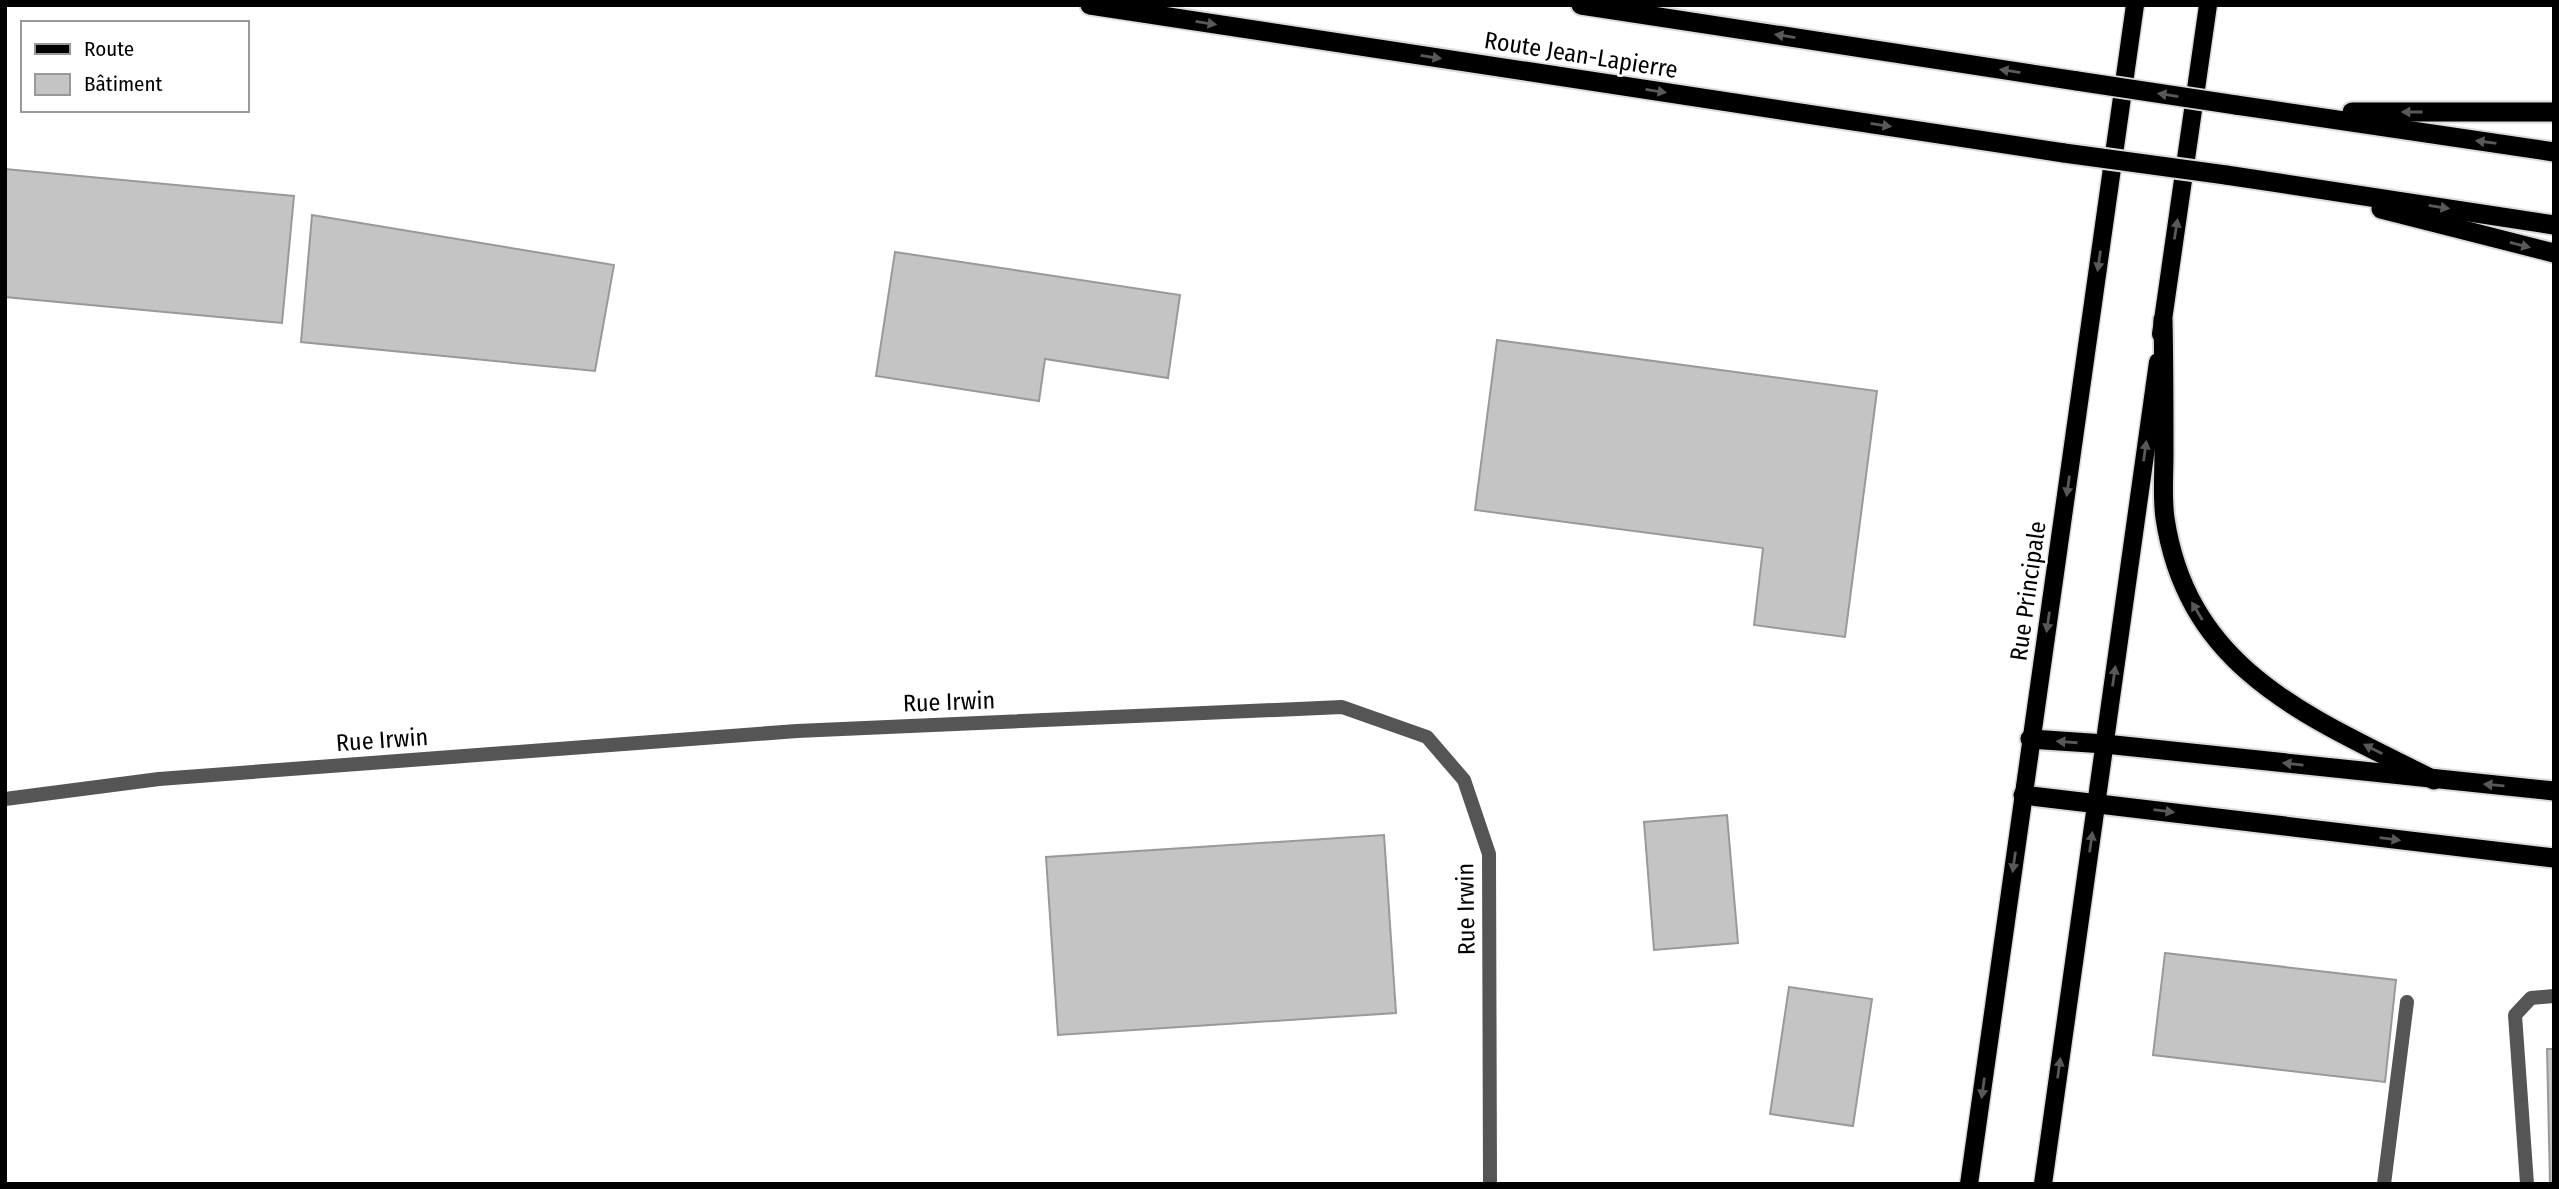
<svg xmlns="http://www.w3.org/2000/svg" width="2559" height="1189" font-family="'Fira Sans Condensed',sans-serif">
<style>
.building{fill:#c4c4c4;stroke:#999;stroke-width:2}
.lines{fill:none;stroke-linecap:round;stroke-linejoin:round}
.primary-casing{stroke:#dbdbdb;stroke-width:21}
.trunk-casing{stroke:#dbdbdb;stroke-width:23}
.service{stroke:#555;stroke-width:14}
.minor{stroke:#555;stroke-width:14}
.primary{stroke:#000;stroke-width:18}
.trunk{stroke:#000;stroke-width:19}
.trunk-bridge-casing{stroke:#dbdbdb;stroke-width:23;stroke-linecap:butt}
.trunk-bridge{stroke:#000;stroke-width:19}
.oneway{fill:#595959}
.labels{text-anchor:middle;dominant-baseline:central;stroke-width:5;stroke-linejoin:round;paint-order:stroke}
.street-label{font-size:24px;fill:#000;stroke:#fff}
</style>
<rect width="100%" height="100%" fill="#fff"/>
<g class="building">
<polygon points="5,169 294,196 282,323 5,297"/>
<polygon points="312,215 614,265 595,371 301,342"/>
<polygon points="895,252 1180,295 1168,378 1045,359 1039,401 876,376"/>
<polygon points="1497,340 1877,391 1845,637 1754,625 1763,548 1475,510"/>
<polygon points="1727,815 1738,943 1654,950 1644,822"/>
<polygon points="1384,835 1396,1013 1058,1035 1046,857"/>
<polygon points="2165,953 2396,980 2385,1082 2153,1055"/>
<polygon points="1789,987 1872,999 1853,1126 1770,1114"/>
<polygon points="2547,1049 2554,1049 2554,1184 2550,1184"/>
</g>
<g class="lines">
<defs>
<g id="primary">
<polyline points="2161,334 2208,5"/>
<polyline points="1969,1184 2135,5"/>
<polyline points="2043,1184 2158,362"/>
</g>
<g id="trunk">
<polyline points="1090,5 2064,153"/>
<polyline points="1581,5 2077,81"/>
<polyline points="2236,105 2554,152"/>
<polyline points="2352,112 2554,112"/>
<polyline points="2226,175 2554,225"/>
<polyline points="2381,209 2554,253"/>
<path d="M 2163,320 C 2164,365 2164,409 2164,454 C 2164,475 2162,497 2165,518 C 2188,672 2312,718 2434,780"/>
<polyline points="2030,739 2105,744 2554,791"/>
<polyline points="2023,795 2554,858"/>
</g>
</defs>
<use href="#primary" class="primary-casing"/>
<use href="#trunk" class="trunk-casing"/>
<g class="service">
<polyline points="2384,1184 2407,1002"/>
<polyline points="2527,1184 2515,1015 2531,998 2554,996"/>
</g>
<polyline class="minor" points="5,799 159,779 797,731 1342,707 1427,737 1464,780 1489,854 1490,1184"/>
<use href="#primary" class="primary"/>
<use href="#trunk" class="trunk"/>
<defs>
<g id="trunk-bridge">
<polyline points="2077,81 2236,105"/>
<polyline points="2064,153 2226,175"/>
</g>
</defs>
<use href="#trunk-bridge" class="trunk-bridge-casing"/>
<use href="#trunk-bridge" class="trunk-bridge"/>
</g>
<defs><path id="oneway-solid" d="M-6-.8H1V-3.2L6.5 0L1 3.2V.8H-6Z" transform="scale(1.75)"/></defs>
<g class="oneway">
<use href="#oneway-solid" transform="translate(1206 23) rotate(9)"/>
<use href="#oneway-solid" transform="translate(1785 36) rotate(-171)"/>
<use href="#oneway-solid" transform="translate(1431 57) rotate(9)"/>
<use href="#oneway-solid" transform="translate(2010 71) rotate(-171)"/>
<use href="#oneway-solid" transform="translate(1656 91) rotate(9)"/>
<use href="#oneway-solid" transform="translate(2168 95) rotate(-171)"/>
<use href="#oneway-solid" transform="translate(2412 112) rotate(-180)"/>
<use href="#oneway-solid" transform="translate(1881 125) rotate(9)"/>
<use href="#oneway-solid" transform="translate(2486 142) rotate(-172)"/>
<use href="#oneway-solid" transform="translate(2439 207) rotate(9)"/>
<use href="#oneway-solid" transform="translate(2176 229) rotate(-81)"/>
<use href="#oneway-solid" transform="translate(2520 245) rotate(14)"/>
<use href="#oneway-solid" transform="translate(2099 261) rotate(98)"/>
<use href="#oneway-solid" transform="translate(2145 451) rotate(-82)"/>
<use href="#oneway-solid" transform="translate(2068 486) rotate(98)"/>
<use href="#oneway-solid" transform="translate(2197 611) rotate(-121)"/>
<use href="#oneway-solid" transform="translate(2048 622) rotate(98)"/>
<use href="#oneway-solid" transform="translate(2114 676) rotate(-82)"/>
<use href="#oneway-solid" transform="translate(2067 742) rotate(-176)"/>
<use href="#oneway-solid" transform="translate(2373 749) rotate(-153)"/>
<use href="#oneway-solid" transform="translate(2293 764) rotate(-174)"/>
<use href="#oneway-solid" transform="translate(2494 785) rotate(-175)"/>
<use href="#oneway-solid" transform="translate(2164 811) rotate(7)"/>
<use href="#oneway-solid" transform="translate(2390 839) rotate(7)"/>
<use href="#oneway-solid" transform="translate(2091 842) rotate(-82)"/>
<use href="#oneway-solid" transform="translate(2014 862) rotate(98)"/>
<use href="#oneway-solid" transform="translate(2059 1068) rotate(-82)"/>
<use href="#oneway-solid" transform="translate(1983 1088) rotate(98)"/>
</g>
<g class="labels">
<g class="street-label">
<text transform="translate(1581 55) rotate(9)">Route Jean-Lapierre</text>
<text transform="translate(2028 591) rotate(-82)">Rue Principale</text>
<text transform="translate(949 702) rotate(-2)">Rue Irwin</text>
<text transform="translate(382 740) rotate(-4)">Rue Irwin</text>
<text transform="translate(1466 909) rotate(-91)">Rue Irwin</text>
</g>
</g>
<rect width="2559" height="1189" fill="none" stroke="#000000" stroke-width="14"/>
<rect x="21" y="21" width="228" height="91" fill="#ffffff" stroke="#999999" stroke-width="2"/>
<rect x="35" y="44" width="35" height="10" fill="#000000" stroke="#999999" stroke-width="2"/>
<text x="84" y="56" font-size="21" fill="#000000">Route</text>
<rect x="35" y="74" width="35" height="21" fill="#c4c4c4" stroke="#999999" stroke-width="2"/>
<text x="84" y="91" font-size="21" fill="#000000">Bâtiment</text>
</svg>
